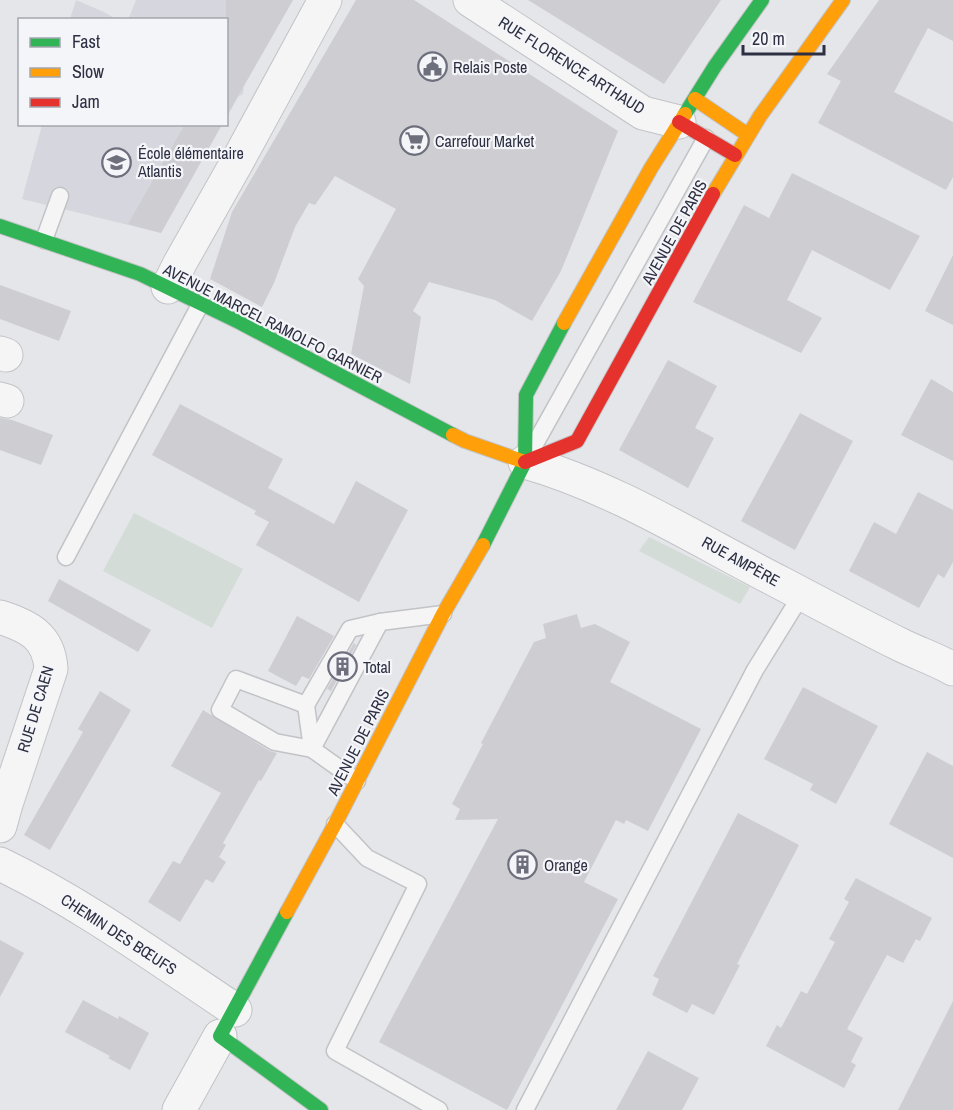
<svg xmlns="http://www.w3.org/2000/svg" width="953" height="1110" font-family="'Archivo Narrow',sans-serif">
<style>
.built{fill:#d6d7de}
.green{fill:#d4dcd7}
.building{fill:#cdcdd2}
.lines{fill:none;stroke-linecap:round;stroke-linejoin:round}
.lane-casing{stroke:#c2c3c6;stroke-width:19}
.street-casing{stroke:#c2c3c6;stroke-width:35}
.fast-casing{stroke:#c2c3c6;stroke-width:16}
.slow-casing{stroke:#c2c3c6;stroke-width:16}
.jam-casing{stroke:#c2c3c6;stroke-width:16}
.lane{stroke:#f5f5f6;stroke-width:16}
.street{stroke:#f5f5f6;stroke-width:33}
.fast{stroke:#30b455;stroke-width:14}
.slow{stroke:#ff9f0a;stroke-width:14}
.jam{stroke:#e5322d;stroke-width:14}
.labels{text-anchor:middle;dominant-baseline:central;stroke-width:4.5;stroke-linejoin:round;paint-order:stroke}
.street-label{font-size:16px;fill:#2d2f42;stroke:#f4f5f8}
.poi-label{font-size:16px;fill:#2d2f42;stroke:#f4f5f8;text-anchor:start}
</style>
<rect width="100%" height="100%" fill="#e5e6ea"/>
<g class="built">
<polygon points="76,0 104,12 116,19 70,19"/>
<polygon points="136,0 293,0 244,86 243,94 238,97 227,117 226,20 128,20"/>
<polygon points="42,125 222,125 161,233 22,199"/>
</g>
<g class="green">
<polygon points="134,513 243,569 212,628 103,571"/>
<polygon points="649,537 750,587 740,604 639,551"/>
</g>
<g class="building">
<polygon points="226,0 293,0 226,117"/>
<polygon points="356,0 414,0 618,131 561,271 532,321 495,300 429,282 413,311 421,317 410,384 351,354 364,286 358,279 396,209 335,176 315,205 309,203 295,227 274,283 262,307 210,279 232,212"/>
<polygon points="528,0 721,0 664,84"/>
<polygon points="879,0 953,0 953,41 928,28 894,92 953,122 953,177 946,190 818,123 841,81 827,74"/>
<polygon points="185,124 222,124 161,233 128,224"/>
<polygon points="792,173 920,236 890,290 812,250 787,300 822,318 801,353 693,302 744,205 769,218"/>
<polygon points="953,255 953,325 925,311"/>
<polygon points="0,285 71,311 59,341 0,319"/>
<polygon points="668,360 717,386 695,428 714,438 688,488 619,450"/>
<polygon points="931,379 953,392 953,461 901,435"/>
<polygon points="180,404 283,459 268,488 334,524 356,481 408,510 359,602 256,545 269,522 254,514 256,511 152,455"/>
<polygon points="800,413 853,441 795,550 741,521"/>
<polygon points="0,418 12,420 53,435 41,465 0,450"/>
<polygon points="918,492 953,510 953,562 944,578 938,574 919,608 849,571 874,522 896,534"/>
<polygon points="59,579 151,630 138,652 48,601"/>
<polygon points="577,614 581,628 595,624 630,642 610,682 701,729 648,831 626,820 624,824 616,820 584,882 618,899 507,1110 379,1042 498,819 455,820 460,809 452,804 483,744 481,743 534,642 546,638 543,624"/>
<polygon points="297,616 334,636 309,679 302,676 296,686 268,671"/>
<polygon points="354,643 356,645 331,691 327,689"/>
<polygon points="803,687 878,726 836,804 810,790 813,784 764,759"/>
<polygon points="100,691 131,710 50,850 24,835 83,732 78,729"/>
<polygon points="203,710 270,751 277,753 261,781 259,780 223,843 226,845 219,857 226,862 213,883 206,879 180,922 148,902 173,861 180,864 221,793 171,766"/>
<polygon points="927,752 953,766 953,858 889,824"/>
<polygon points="738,813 799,845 737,964 740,965 714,1015 692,1004 687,1013 652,995 659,979 653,976"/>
<polygon points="856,878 932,918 920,941 916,939 903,963 887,955 847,1029 863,1038 851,1062 856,1065 844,1088 766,1046 777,1025 781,1028 801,991 807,994 835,942 829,939 849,902 844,899"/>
<polygon points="0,940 24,953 0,997"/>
<polygon points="83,1000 118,1019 119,1016 149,1033 130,1070 108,1058 110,1056 65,1032"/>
<polygon points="953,1001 953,1110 898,1110"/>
<polygon points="648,1051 699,1078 682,1110 616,1110"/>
</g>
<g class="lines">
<defs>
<g id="lane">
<polyline points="44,240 60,196"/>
<polyline points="531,451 706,138"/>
<polyline points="66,557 201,303"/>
<polyline points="306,705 236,679 220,710 275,742 312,749 380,622"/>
<polyline points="357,781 312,749 306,705 350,629 380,622 443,614"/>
<polyline points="335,824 367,858 418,884 335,1051 439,1110"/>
<polyline points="525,1110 755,670 802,594"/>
</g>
<g id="street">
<polyline points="470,0 643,113 679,122"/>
<polyline points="168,287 180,263 237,162 325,0"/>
<polyline points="0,353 6,355"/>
<polyline points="0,399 7,401"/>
<path d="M 525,462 C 616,488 697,540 781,583 C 821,604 862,626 903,646 C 920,654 937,660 953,669"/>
<path d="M 0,617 C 28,626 49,636 51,669 L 6,804 L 0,826"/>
<path d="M 0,864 C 83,904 158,959 235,1010"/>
<polyline points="179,1110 220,1036"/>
</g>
<g id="fast">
<polyline points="685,114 715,66 762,0"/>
<polyline points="0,226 140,274 239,322 453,435"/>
<polyline points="483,545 525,462 526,395 564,323"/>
<polyline points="287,912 220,1036 321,1110"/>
</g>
<g id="slow">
<polyline points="695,99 748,135"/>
<polyline points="713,194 760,116 843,0"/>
<polyline points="564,323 651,168 685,114"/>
<polyline points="453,435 465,441 525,462"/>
<polyline points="287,912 335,824 443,614 483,545"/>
</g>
<g id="jam">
<polyline points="679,122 735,155"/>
<polyline points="525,462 577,441 713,194"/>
</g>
</defs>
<use href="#lane" class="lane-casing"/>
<use href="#street" class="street-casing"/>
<use href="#fast" class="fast-casing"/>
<use href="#slow" class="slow-casing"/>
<use href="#jam" class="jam-casing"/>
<use href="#lane" class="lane"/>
<use href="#street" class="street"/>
<use href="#fast" class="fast"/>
<use href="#slow" class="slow"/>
<use href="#jam" class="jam"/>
</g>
<defs>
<symbol id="civic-ring" viewBox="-11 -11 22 22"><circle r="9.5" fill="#f4f5f8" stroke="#6d6f7d" stroke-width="1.5"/><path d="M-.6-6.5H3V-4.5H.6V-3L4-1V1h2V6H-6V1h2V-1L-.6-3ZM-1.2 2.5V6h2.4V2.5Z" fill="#6d6f7d"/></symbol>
<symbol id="supermarket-ring" viewBox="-11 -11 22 22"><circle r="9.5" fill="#f4f5f8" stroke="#6d6f7d" stroke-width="1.5"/><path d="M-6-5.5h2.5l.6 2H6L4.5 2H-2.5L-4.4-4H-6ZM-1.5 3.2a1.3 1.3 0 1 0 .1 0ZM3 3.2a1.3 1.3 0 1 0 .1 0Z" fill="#6d6f7d"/></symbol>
<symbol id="school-ring" viewBox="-11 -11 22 22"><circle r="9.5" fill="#f4f5f8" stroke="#6d6f7d" stroke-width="1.5"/><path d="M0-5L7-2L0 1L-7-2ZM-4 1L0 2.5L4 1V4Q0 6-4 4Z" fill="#6d6f7d"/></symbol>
<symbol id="building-ring" viewBox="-11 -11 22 22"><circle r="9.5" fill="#f4f5f8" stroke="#6d6f7d" stroke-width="1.5"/><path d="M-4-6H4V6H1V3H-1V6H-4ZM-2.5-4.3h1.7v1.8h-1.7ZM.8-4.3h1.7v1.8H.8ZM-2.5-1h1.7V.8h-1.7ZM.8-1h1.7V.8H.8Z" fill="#6d6f7d"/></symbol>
</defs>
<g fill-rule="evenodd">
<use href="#civic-ring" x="416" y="50" width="33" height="33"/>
<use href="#supermarket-ring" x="398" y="124" width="33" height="33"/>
<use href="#school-ring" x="100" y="146" width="33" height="33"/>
<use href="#building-ring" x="326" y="650" width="33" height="33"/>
<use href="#building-ring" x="506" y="848" width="33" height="33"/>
</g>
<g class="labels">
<g class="street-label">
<text transform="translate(572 65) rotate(32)">RUE FLORENCE ARTHAUD</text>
<text transform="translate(674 232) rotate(-61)">AVENUE DE PARIS</text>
<text transform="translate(273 323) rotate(27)">AVENUE MARCEL RAMOLFO GARNIER</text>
<text transform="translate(741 561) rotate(29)">RUE AMPÈRE</text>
<text transform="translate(35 709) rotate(-73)">RUE DE CAEN</text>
<text transform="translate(358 742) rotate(-63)">AVENUE DE PARIS</text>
<text transform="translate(119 934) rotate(33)">CHEMIN DES BŒUFS</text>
</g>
<g class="poi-label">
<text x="453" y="67">Relais Poste</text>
<text x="435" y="141">Carrefour Market</text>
<text x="138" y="153">École élémentaire<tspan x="138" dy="18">Atlantis</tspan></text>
<text x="363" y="667">Total</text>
<text x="544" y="865">Orange</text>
</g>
</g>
<rect x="18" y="18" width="210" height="108" fill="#f4f5f8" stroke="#a4a6af" stroke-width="1.5"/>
<rect x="30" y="38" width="30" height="9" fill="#30b455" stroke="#a4a6af" stroke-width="1.5"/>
<text x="72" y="48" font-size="18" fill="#2d2f42">Fast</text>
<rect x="30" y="68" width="30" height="9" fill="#ff9f0a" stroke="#a4a6af" stroke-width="1.5"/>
<text x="72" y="78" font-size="18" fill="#2d2f42">Slow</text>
<rect x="30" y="98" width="30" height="9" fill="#e5322d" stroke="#a4a6af" stroke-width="1.5"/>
<text x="72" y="108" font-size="18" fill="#2d2f42">Jam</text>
<path d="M743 45v9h81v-9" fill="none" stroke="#2d2f42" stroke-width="3"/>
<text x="752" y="45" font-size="18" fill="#2d2f42" stroke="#f4f5f8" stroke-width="4.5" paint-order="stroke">20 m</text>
</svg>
